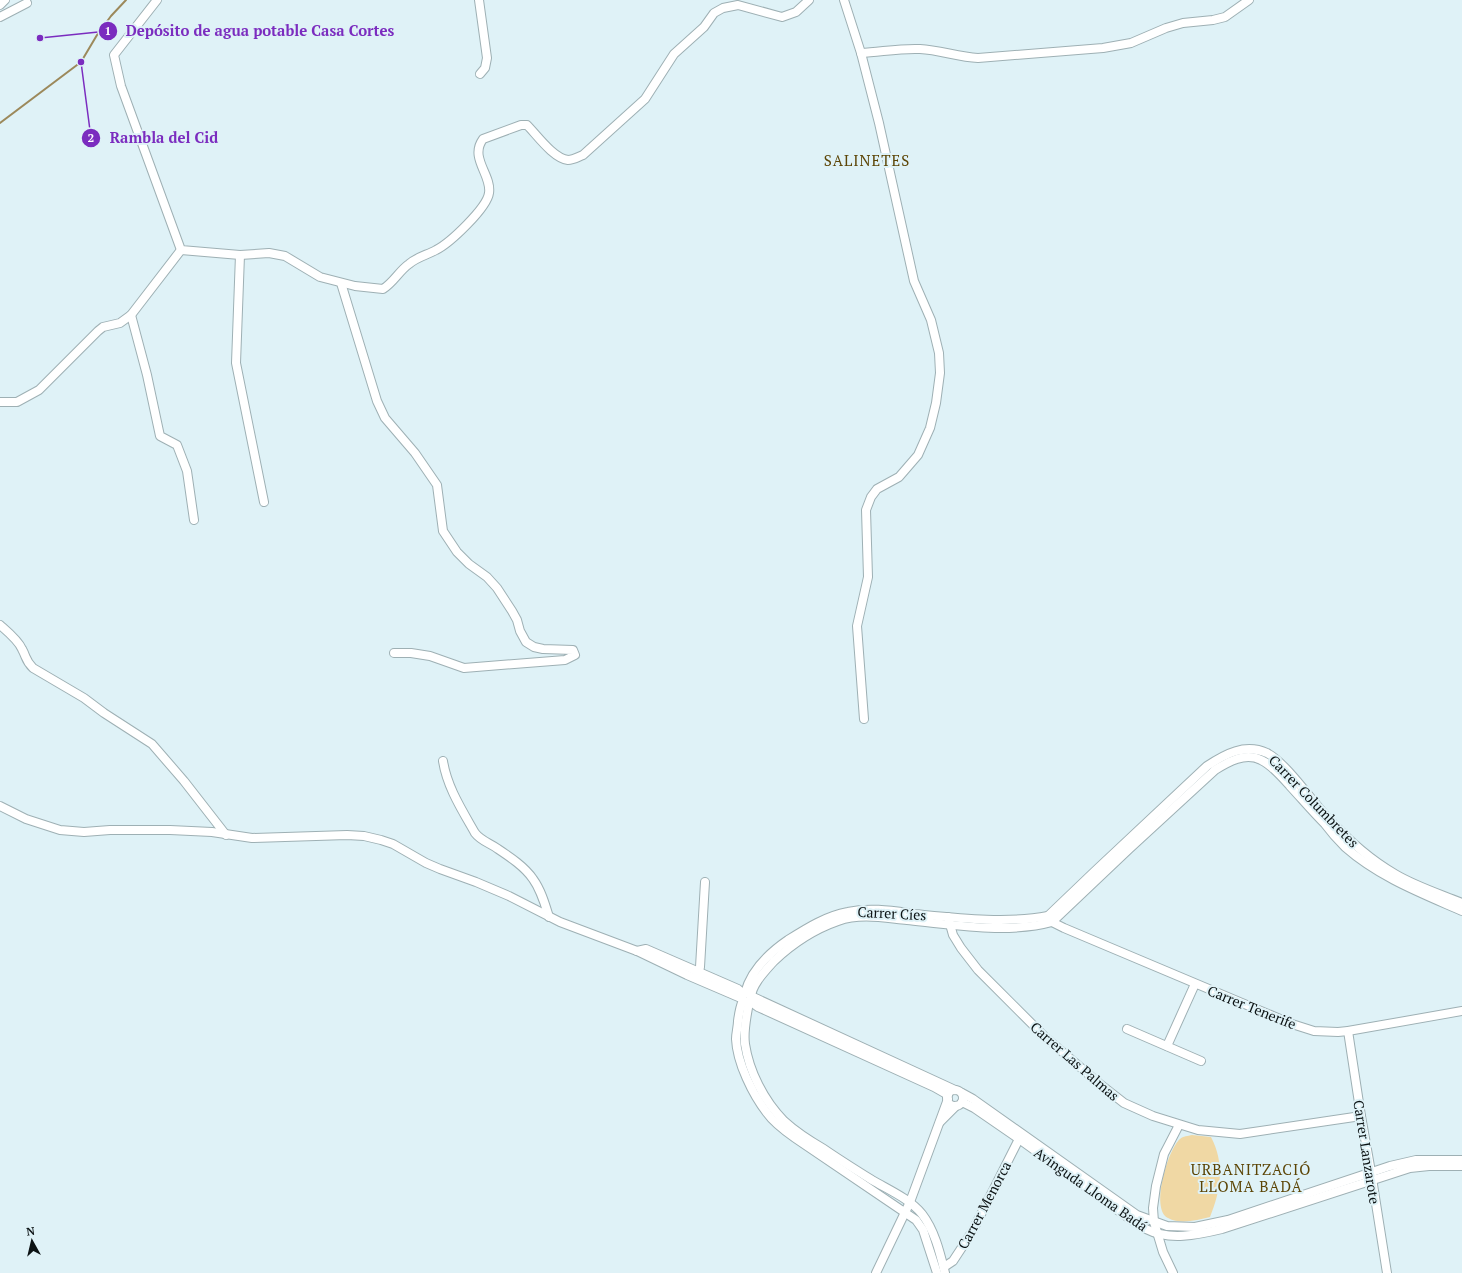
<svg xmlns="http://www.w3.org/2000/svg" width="1462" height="1273" font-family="'PT Serif',serif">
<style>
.green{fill:#f0d8a4}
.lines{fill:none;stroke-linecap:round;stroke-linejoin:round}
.stream{stroke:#9c895b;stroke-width:2}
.minor-casing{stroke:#9eb0b4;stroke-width:10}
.minor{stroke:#fff;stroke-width:8}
.labels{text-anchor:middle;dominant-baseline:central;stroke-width:4;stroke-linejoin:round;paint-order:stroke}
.street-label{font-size:14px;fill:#0c1314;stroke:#dff2f7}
.neighbourhood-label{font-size:15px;letter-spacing:1px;fill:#5c4506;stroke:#dff2f7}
.leader{fill:none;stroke:#7b2cbf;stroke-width:1.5}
.callout-dot{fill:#7b2cbf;stroke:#dff2f7;stroke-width:1.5}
.mark-label{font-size:12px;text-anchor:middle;font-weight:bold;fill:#fff}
.callout-label{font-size:15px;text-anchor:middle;font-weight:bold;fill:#7b2cbf;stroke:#dff2f7;stroke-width:4;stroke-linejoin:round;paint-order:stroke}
</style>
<rect width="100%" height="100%" fill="#dff2f7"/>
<path class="green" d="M 1192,1135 L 1211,1137 C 1225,1164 1221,1190 1210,1217 C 1197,1220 1181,1225 1168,1218 C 1150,1209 1168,1149 1180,1139 C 1183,1136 1188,1136 1192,1135 Z"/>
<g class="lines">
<polyline class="stream" points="0,123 81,62 97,35 111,16 126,0"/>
<defs>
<g id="minor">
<path d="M 157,0 L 114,55 L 121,86 L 181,250 L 240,255 L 269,253 L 285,256 L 320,277 L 355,286 L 383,289 C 394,282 399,271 409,264 C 417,257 427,255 436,250 C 450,243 487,208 489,193 C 492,175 469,158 483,139 L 521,125 L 527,125 C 537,135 553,158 568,160 C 573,160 578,157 583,155 L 645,99 L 674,54 L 704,27 L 714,13 L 723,8 L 738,5 L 782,17 L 796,12 L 809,0"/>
<polyline points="479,0 487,58 485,68 480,74"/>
<polyline points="844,0 861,53 879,123 914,281 931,320 939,353 940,373 936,403 930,428 918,455 899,477 877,489 871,497 866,510 868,577 857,626 864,719"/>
<polyline points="0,5 5,0"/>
<polyline points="0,17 27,3"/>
<path d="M 861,53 C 881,52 900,48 920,49 C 940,50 958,57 978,58 L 1103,48 L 1131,43 L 1166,28 L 1183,23 L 1213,20 L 1225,17 L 1249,0"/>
<polyline points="240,255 236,363 264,502"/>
<polyline points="341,283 377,401 385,418 415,453 437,485 443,531 457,552 469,564 487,577 497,588 512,611 517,620 520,631 526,642 534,647 543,649 573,650 575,655 565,660 464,668 430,656 411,653 394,653"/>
<polyline points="131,315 147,375 160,436 177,445 187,471 194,520"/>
<polyline points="0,402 17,402 39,390 98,331 103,327 120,323 131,315 181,250"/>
<path d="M 0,625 C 8,632 18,640 22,649 C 27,658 25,660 33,668 L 84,698 L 104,713 L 152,744 L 184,781 L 226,835"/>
<path d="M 443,761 C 447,787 462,810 475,833 C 481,841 490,843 498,849 C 510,857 525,867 533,879 C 541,890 545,904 549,917"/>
<polyline points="0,806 26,819 60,830 84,832 110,830 170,830 212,832 252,838 347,835 364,836 381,840 393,844 426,863 440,869 476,882 509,896 560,922 637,951 687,975 743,999"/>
<path d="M 1048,916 L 1095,871 L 1207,766 C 1225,754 1245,743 1267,753 C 1287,764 1311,800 1327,817 C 1347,839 1369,859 1395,874 C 1415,886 1440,894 1462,903"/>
<polyline points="948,917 953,935 961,948 978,970 1045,1037 1101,1085 1124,1103 1153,1116 1198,1130 1240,1134 1361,1116"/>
<polyline points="1050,919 1052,922 1064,928 1292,1024 1314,1031 1338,1032 1348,1031 1462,1011"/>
<polyline points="637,951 646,949 699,972 738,989 744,994"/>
<polyline points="697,977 700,967 705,882"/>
<path d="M 745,993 C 751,970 769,953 788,940 C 807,928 826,916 848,912 C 870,907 893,911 915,914 C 956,918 1007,924 1048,916"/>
<polyline points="751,996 955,1090"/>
<path d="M 743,1000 C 740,1007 739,1013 738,1021 C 738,1027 736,1033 736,1039 C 737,1063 753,1095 767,1113 C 774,1123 785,1131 795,1138 L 916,1220 L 923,1230 L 937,1273"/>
<polyline points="750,1001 758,1007 934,1087 948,1095"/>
<polyline points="1127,1029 1201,1061"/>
<polyline points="1348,1031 1361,1116 1371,1172 1387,1273"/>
<polyline points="1167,1046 1195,984"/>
<circle cx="955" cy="1098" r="8"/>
<polyline points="962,1093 973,1099 1137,1215 1167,1226 1195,1227 1228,1220 1390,1166 1416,1160 1462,1160"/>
<path d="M 962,1102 L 974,1108 L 1019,1139 L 1130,1219 C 1135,1222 1140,1226 1146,1229 C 1169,1241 1197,1235 1222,1229 L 1410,1168 L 1429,1166 L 1462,1166"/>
<polyline points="940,1122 956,1106"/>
<polyline points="944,1267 953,1261 972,1232 1019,1139"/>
<polyline points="876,1273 910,1202 948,1099"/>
<path d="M 945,1273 C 940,1253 935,1231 922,1214 C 910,1199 889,1190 872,1180 C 856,1170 840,1160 824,1149 C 810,1141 796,1132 784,1121 C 764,1101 749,1071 745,1044 C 743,1030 747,1015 749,1002 L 751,999 C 750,986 766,970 774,961 C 792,944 815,929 838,921 C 860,913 885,918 907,920 C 952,925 1009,934 1052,922 L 1129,849 L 1215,770 C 1228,762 1245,752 1261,760 C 1272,765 1282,777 1290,786 C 1302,799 1313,812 1325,824 C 1331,832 1338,840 1345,847 C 1379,877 1421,893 1462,911"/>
<polyline points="1173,1273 1163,1252 1154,1222 1153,1208 1156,1186 1164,1154 1179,1125"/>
</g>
</defs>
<use href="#minor" class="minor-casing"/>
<use href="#minor" class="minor"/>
</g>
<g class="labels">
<g class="street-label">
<text transform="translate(1314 801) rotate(46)">Carrer Columbretes</text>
<text transform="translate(892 913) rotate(3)">Carrer Cíes</text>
<text transform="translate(1252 1007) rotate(22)">Carrer Tenerife</text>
<text transform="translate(1075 1061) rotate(41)">Carrer Las Palmas</text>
<text transform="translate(1367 1152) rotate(81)">Carrer Lanzarote</text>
<text transform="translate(1091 1189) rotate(35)">Avinguda Lloma Badá</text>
<text transform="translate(984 1205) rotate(-62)">Carrer Menorca</text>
</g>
<g class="neighbourhood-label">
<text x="867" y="160">SALINETES</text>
<text x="1251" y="1169">URBANITZACIÓ<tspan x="1251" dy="17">LLOMA BADÁ</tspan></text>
</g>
</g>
<path class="leader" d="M40 38L108 31M81 62L91 138"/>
<g class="callout-dot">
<circle cx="40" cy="38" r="4"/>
<circle cx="81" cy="62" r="4"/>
<circle cx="108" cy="31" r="10"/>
<circle cx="91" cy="138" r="10"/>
</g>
<g class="mark-label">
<text x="108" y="35">1</text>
<text x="91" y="142">2</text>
</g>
<g class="callout-label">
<text x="260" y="36">Depósito de agua potable Casa Cortes</text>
<text x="164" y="143">Rambla del Cid</text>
</g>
<g transform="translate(32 1241) rotate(352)" stroke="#dff2f7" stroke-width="3" paint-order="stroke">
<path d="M0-3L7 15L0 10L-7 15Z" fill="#0c1314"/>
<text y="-6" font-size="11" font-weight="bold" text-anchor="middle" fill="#0c1314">N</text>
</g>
</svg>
